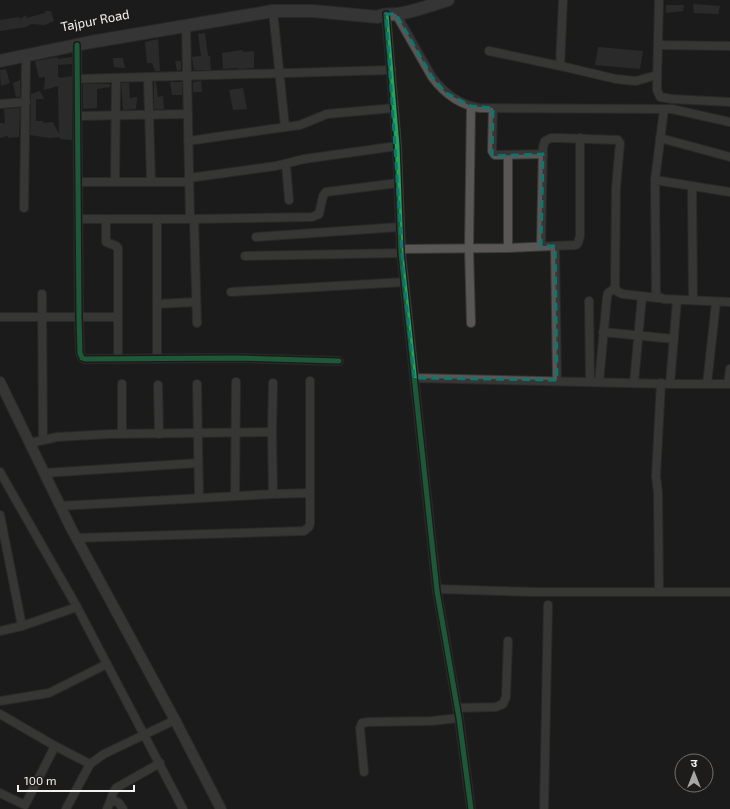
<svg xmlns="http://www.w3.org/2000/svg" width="730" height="809" font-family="'Exo 2','Noto Sans Devanagari',sans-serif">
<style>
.building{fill:#3d3d3d}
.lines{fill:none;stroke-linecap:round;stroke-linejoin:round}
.minor-casing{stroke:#393938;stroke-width:10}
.tertiary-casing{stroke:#393938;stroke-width:12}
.secondary-casing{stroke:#393938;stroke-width:14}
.minor{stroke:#585756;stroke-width:8}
.tertiary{stroke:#585756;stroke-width:10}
.secondary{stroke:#585655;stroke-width:12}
.cycleway-casing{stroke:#1d1c1a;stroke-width:8}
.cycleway{stroke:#20a55d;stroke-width:5}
.marked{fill:none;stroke:#0f766e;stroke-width:3;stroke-dasharray:8 5;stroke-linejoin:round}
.labels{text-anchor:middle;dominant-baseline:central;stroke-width:3;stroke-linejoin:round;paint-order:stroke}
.street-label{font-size:13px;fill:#f3f2f0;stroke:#1d1c1a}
</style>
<rect width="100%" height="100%" fill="#1c1c1b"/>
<g class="building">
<polygon points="693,4 720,6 718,14 694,13"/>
<polygon points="666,5 684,5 683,11 666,13"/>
<polygon points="45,11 51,11 54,21 45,25 31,24 26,27 0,31 0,20 19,17 20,19 26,15 27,18 45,13"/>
<polygon points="205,33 208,56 210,56 211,70 194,70 192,57 201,56 198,34"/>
<polygon points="158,39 160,71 155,71 152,63 147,63 145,42"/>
<polygon points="598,47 643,51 640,69 595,65"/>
<polygon points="243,50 243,52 254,51 254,68 238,69 238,68 223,69 222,53"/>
<polygon points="58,57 58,59 72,57 72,64 58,65 58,77 60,77 60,78 72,76 72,140 60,139 60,137 49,138 30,135 31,94 40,91 44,99 36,99 36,121 43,121 43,123 53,122 59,134 58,86 44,90 45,77 39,78 35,61"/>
<polygon points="113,58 123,58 125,68 114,67"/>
<polygon points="175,61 181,61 181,70 177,71"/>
<polygon points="6,69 10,83 1,86 0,70"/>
<polygon points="20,80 20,97 16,97 13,83"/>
<polygon points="201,81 202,92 193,92 193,82"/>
<polygon points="154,82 156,82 158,97 163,96 164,109 154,109"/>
<polygon points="170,82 182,82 182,95 172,95"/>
<polygon points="121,83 129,83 130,98 137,97 136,109 123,110"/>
<polygon points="83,84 110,84 110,87 97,89 97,108 83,109"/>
<polygon points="243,88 247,109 233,110 229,90"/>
<polygon points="20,108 19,137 8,138 8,136 0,138 0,123 5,123 4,109"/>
</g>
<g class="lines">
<defs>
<g id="minor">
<polyline points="659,0 657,84 657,90 660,97 672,99 730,102"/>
<polyline points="273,11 285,127"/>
<polyline points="386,14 397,146 401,253 437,591 459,718 471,809"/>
<path d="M 396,14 L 432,77 C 444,93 459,105 480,108 L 672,109 L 730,122"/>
<polyline points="186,26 190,219"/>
<polyline points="77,45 79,318 80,353 82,358 85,359 236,358 339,361"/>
<polyline points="658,45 730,46"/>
<polyline points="489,51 565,67 616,79 636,81 657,75"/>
<polyline points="560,66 563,0"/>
<polyline points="148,78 151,182"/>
<polyline points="77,79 391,70"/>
<polyline points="116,79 115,182 189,182"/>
<polyline points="0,104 26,102"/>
<polyline points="493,108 492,151 495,155 543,154"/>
<polyline points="664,109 655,180 656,296 664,299 730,302"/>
<polyline points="78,116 188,114"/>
<polyline points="660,138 730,157"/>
<polyline points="188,141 300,125 327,114 394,108"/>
<polyline points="286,164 289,200"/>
<polyline points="189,178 276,166 304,159 397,146"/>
<polyline points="655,180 730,192"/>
<polyline points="79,182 115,182"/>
<polyline points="692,186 693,300"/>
<polyline points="24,208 26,56"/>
<polyline points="79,219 194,219 312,217 319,214 323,196 326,192 398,183"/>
<polyline points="106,219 106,242 116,246 118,248 118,359"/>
<polyline points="157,219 157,359"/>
<polyline points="194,219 197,323"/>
<polyline points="256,237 399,227"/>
<polyline points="541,246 543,147 545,141 551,138 559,138 618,140 620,143 616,188 615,288 618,292 623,294 658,298"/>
<polyline points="555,246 557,380"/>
<polyline points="508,248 508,156"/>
<polyline points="401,249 508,248 576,245 578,243 580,236 580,138"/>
<polyline points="245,256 401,253"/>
<polyline points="231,292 404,282"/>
<polyline points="42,294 43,440"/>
<polyline points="589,301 590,382"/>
<polyline points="157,304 196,302"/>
<polyline points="0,317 118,317"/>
<polyline points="471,323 469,248 471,106"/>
<polyline points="603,332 674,339"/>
<polyline points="414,378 670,384 730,384"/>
<polyline points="599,382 607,297 608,293 615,288"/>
<polyline points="634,383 642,296"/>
<polyline points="122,384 122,434"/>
<polyline points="197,384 199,498"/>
<polyline points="670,384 677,300"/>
<polyline points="707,384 716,302"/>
<polyline points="728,384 730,369"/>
<polyline points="158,385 159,434"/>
<polyline points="30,443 57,437 110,434 272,432"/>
<polyline points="0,472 77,607 183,809"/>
<polyline points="44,473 198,463"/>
<polyline points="273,494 310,493"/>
<polyline points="235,496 236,382"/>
<polyline points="60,506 273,494 272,432 273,383"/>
<polyline points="0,515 22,626"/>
<polyline points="77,538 304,531 309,527 310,524 310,381"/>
<polyline points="437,589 535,592 730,592"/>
<polyline points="659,591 658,493 656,476 661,383"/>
<polyline points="0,631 22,626 77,607"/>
<polyline points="0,701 49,693 107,664"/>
<polyline points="457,708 496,707 503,704 506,697 508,641"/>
<polyline points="0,714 55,746 90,764"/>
<polyline points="364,772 360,728 362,723 369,722 431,721 459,718"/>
<polyline points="0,793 25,805 55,746"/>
<polyline points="110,802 113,793 116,788 160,763"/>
<polyline points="66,809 90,764 104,754 175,720"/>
<polyline points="107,809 110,802 115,801 119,803 123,809"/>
<polyline points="544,809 548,605"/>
</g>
<polyline id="tertiary" points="0,382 71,528 175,720 221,809"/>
<path id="secondary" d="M 0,61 L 91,42 L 273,11 L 313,11 L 378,17 C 385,13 390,15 397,14 C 414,12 431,5 448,0"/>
</defs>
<use href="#minor" class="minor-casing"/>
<use href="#tertiary" class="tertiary-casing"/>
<use href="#secondary" class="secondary-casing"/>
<use href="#minor" class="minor"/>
<use href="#tertiary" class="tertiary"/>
<use href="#secondary" class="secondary"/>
<defs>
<g id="cycleway">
<polyline points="386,14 397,146 401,253 437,591 459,718 471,809"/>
<polyline points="77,45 79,318 80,353 82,358 85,359 236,358 339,361"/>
</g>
</defs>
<use href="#cycleway" class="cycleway-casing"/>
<use href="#cycleway" class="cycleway"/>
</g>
<path d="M0 0H730V809H0ZM 386,14 L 396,14 L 432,77 L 446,93 L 471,106 L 493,108 L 492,156 L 543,154 L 541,246 L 555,246 L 557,380 L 414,378 L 404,282 Z" fill="#1c1c1b" fill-opacity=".55" fill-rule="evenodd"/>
<path class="marked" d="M 386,14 L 396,14 L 432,77 L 446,93 L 471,106 L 493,108 L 492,156 L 543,154 L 541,246 L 555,246 L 557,380 L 414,378 L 404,282 Z"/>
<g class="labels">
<g class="street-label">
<text transform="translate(95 20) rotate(-11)">Tajpur Road</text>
</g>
</g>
<g transform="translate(694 773)"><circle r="19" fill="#1d1c1a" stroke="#737270"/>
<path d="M0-3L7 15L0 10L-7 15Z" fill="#a8a7a5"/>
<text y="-6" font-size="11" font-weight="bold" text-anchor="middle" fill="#f3f2f0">उ</text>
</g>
<path d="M18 785v6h116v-6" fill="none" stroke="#f3f2f0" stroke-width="2"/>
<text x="24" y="785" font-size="12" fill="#f3f2f0" stroke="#1d1c1a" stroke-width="3" paint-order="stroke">100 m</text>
</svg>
